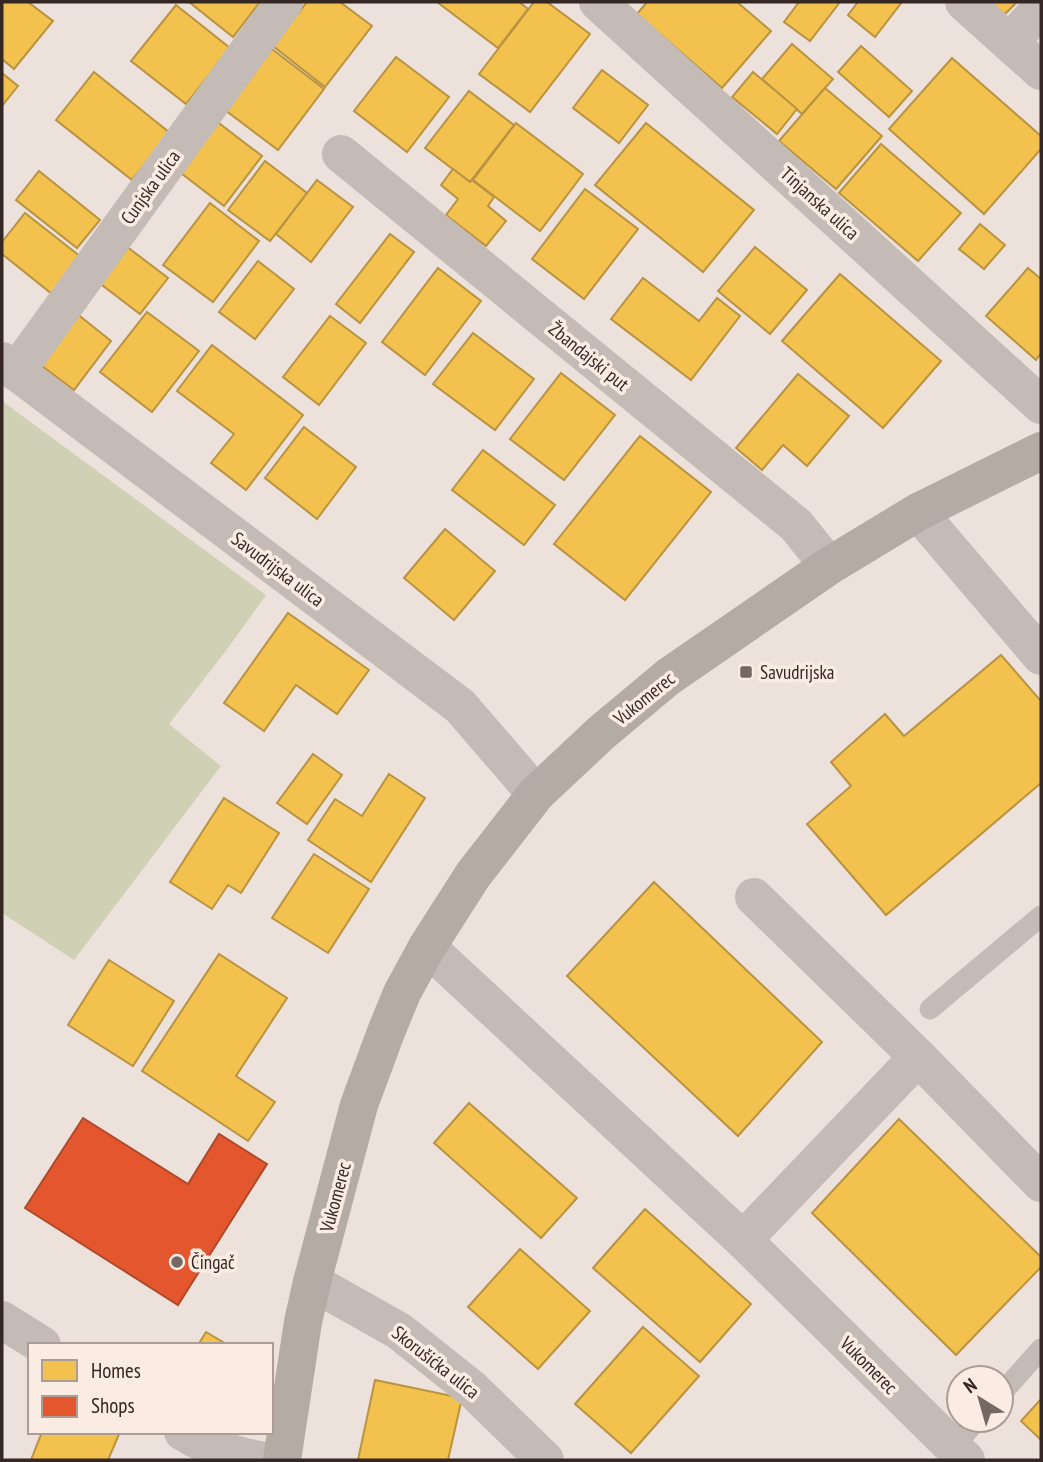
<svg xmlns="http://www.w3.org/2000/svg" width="1043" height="1462" font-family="'PT Sans Narrow',sans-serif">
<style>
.green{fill:#cfd0b4}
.homes{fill:#f2c14e;stroke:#b99341;stroke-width:2}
.shops{fill:#e4572e;stroke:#af492b;stroke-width:2}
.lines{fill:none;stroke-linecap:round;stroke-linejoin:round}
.lane{stroke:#c4bbb6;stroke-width:21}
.street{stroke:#c4bbb6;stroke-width:38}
.secondary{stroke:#b5aba5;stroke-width:38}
.poi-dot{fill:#746864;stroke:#faece2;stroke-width:2.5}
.labels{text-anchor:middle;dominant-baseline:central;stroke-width:7;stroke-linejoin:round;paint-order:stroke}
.street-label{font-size:19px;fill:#342724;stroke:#faece2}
.poi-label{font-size:19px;fill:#342724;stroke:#faece2;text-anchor:start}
</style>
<rect width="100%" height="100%" fill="#ece2db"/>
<polygon class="green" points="2,401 266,595 225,652 169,724 221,766 74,960 2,913"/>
<g class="homes">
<polygon points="2,2 28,2 53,21 14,69 2,59"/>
<polygon points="189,2 260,2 233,37"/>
<polygon points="307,2 340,2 372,26 325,87 273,46"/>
<polygon points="437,2 519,2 528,9 498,48"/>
<polygon points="534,2 547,2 590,34 530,112 479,74"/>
<polygon points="647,2 737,2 771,31 722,88 637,14"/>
<polygon points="799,2 840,2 810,41 784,22"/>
<polygon points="858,2 902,2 875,37 848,15"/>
<polygon points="991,2 1017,2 1004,15"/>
<polygon points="176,5 230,48 186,104 131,61"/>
<polygon points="792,44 833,79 802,114 762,79"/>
<polygon points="861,46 912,91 889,117 838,72"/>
<polygon points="272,49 324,89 278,150 225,110"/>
<polygon points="396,57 449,97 407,152 354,111"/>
<polygon points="952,58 1041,136 1041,149 984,214 889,129"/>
<polygon points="602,70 648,105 619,143 573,108"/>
<polygon points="94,72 170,133 132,180 56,120"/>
<polygon points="753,72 797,109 777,134 732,97"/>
<polygon points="2,73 18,86 2,106"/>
<polygon points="825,88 882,136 836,189 779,141"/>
<polygon points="469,91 514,125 470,182 425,148"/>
<polygon points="211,117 262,156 224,206 173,167"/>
<polygon points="516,123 583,174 540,231 473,180"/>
<polygon points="646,123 754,210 703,272 595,185"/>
<polygon points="881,144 961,213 918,261 839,193"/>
<polygon points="265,161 307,193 270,241 228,210"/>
<polygon points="453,169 470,182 472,180 494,197 488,206 506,221 486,246 446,215 458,199 441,185"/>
<polygon points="39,171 100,220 77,248 16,200"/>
<polygon points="317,180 353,207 311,262 276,234"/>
<polygon points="585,189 638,229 584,299 532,259"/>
<polygon points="210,203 259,241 213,302 163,265"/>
<polygon points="25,213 81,257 52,294 2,254 2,242"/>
<polygon points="980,224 1005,245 984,269 959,249"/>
<polygon points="390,234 414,252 360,323 336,304"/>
<polygon points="126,246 168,278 140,314 98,282"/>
<polygon points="755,247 807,290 770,334 718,291"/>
<polygon points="258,261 294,289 255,339 219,312"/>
<polygon points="438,268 481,301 425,375 382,342"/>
<polygon points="1028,268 1041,279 1041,353 1036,360 986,316"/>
<polygon points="840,274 941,361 883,428 782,341"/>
<polygon points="643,278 699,321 717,298 740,316 691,380 611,319"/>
<polygon points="147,312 199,351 152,412 100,372"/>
<polygon points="76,313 111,341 74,390 38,363"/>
<polygon points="330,316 366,343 319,405 283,377"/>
<polygon points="473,333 534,379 495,430 433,384"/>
<polygon points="212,345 303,415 246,490 211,463 234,434 177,391"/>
<polygon points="561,373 615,415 564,480 510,439"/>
<polygon points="798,374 849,416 807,466 783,445 762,470 736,448"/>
<polygon points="304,427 356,467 317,519 265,478"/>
<polygon points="640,436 711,492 625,600 554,544"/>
<polygon points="483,450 555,505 524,545 452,490"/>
<polygon points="445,529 495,571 454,620 404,578"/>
<polygon points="288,613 369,670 337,714 296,685 264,731 224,703"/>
<polygon points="1001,655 1041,701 1041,783 886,915 807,824 851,786 831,762 885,714 904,736"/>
<polygon points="313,754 342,775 307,824 277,803"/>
<polygon points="389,774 425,798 371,882 308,840 335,799 362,816"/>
<polygon points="224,798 279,833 241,893 228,885 212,909 170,882"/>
<polygon points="314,854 369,889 328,953 272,918"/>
<polygon points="654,882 822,1042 738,1136 567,976"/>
<polygon points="219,954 287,998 236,1076 275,1102 248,1141 142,1071"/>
<polygon points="109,960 174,1001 133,1066 68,1025"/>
<polygon points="469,1103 577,1198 541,1238 434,1143"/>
<polygon points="899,1119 1041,1257 1041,1267 956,1355 812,1213"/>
<polygon points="645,1209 751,1304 700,1362 593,1268"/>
<polygon points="520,1249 590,1311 538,1369 468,1307"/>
<polygon points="643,1327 699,1376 631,1453 575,1404"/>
<polygon points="206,1332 228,1345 198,1345"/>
<polygon points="375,1380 462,1398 448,1460 358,1460"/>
<polygon points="1041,1399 1041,1440 1021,1421"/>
<polygon points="42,1432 120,1432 108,1460 31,1460"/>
</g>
<polygon class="shops" points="83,1118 188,1184 219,1134 267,1164 178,1305 25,1208"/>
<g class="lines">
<g class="lane">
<polyline points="930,1009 1041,916"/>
<polyline points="1001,1394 1041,1349"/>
<polyline points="953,1447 977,1420"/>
</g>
<g class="street">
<polyline points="598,2 1041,405"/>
<polyline points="964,2 1041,71"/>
<polyline points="1010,42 1041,8"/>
<polyline points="341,154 796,525 829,566"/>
<polyline points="2,361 460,706 536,794"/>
<polyline points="16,372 284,2"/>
<polyline points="918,512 1041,656"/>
<polyline points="754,897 918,1057 1041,1183"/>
<polyline points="427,947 743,1240 966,1460"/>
<polyline points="743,1240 918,1057"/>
<polyline points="312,1282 399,1331 472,1389 545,1460"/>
<polyline points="2,1320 42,1345"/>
<path d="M 183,1432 C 205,1446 233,1455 259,1460"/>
</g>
<polyline class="secondary" points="282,1460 303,1322 312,1282 359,1105 386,1032 402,993 427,947 473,875 536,794 601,733 668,677 829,566 918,512 1041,451"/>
</g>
<g class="poi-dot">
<rect x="739" y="665" width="14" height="14" rx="3.5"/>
<circle cx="177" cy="1262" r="7"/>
</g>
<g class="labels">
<g class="street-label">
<text transform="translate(150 187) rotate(-54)">Cunjska ulica</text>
<text transform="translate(820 203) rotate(42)">Tinjanska ulica</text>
<text transform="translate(589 356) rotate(39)">Žbandajski put</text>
<text transform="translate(278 569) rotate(37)">Savudrijska ulica</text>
<text transform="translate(644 698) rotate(-39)">Vukomerec</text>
<text transform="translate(335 1197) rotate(-75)">Vukomerec</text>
<text transform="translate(436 1362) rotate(38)">Skorušićka ulica</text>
<text transform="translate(869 1365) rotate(45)">Vukomerec</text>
</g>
<g class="poi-label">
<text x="760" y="672">Savudrijska</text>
<text x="191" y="1262">Čingač</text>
</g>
</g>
<rect width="1043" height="1462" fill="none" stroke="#342724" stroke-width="7"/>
<rect x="28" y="1343" width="245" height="91" fill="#faece2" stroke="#ab9d96" stroke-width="2"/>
<rect x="42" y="1360" width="35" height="21" fill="#f2c14e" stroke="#ab9d96" stroke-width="2"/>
<text x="91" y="1378" font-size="21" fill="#342724">Homes</text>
<rect x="42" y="1396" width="35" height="21" fill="#e4572e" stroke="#ab9d96" stroke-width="2"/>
<text x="91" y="1413" font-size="21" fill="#342724">Shops</text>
<g transform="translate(980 1399) rotate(323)"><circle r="33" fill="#faece2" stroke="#ab9d96" stroke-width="2"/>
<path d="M0-5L12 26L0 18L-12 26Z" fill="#746864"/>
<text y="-10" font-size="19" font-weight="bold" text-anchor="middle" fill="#342724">N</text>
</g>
</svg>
